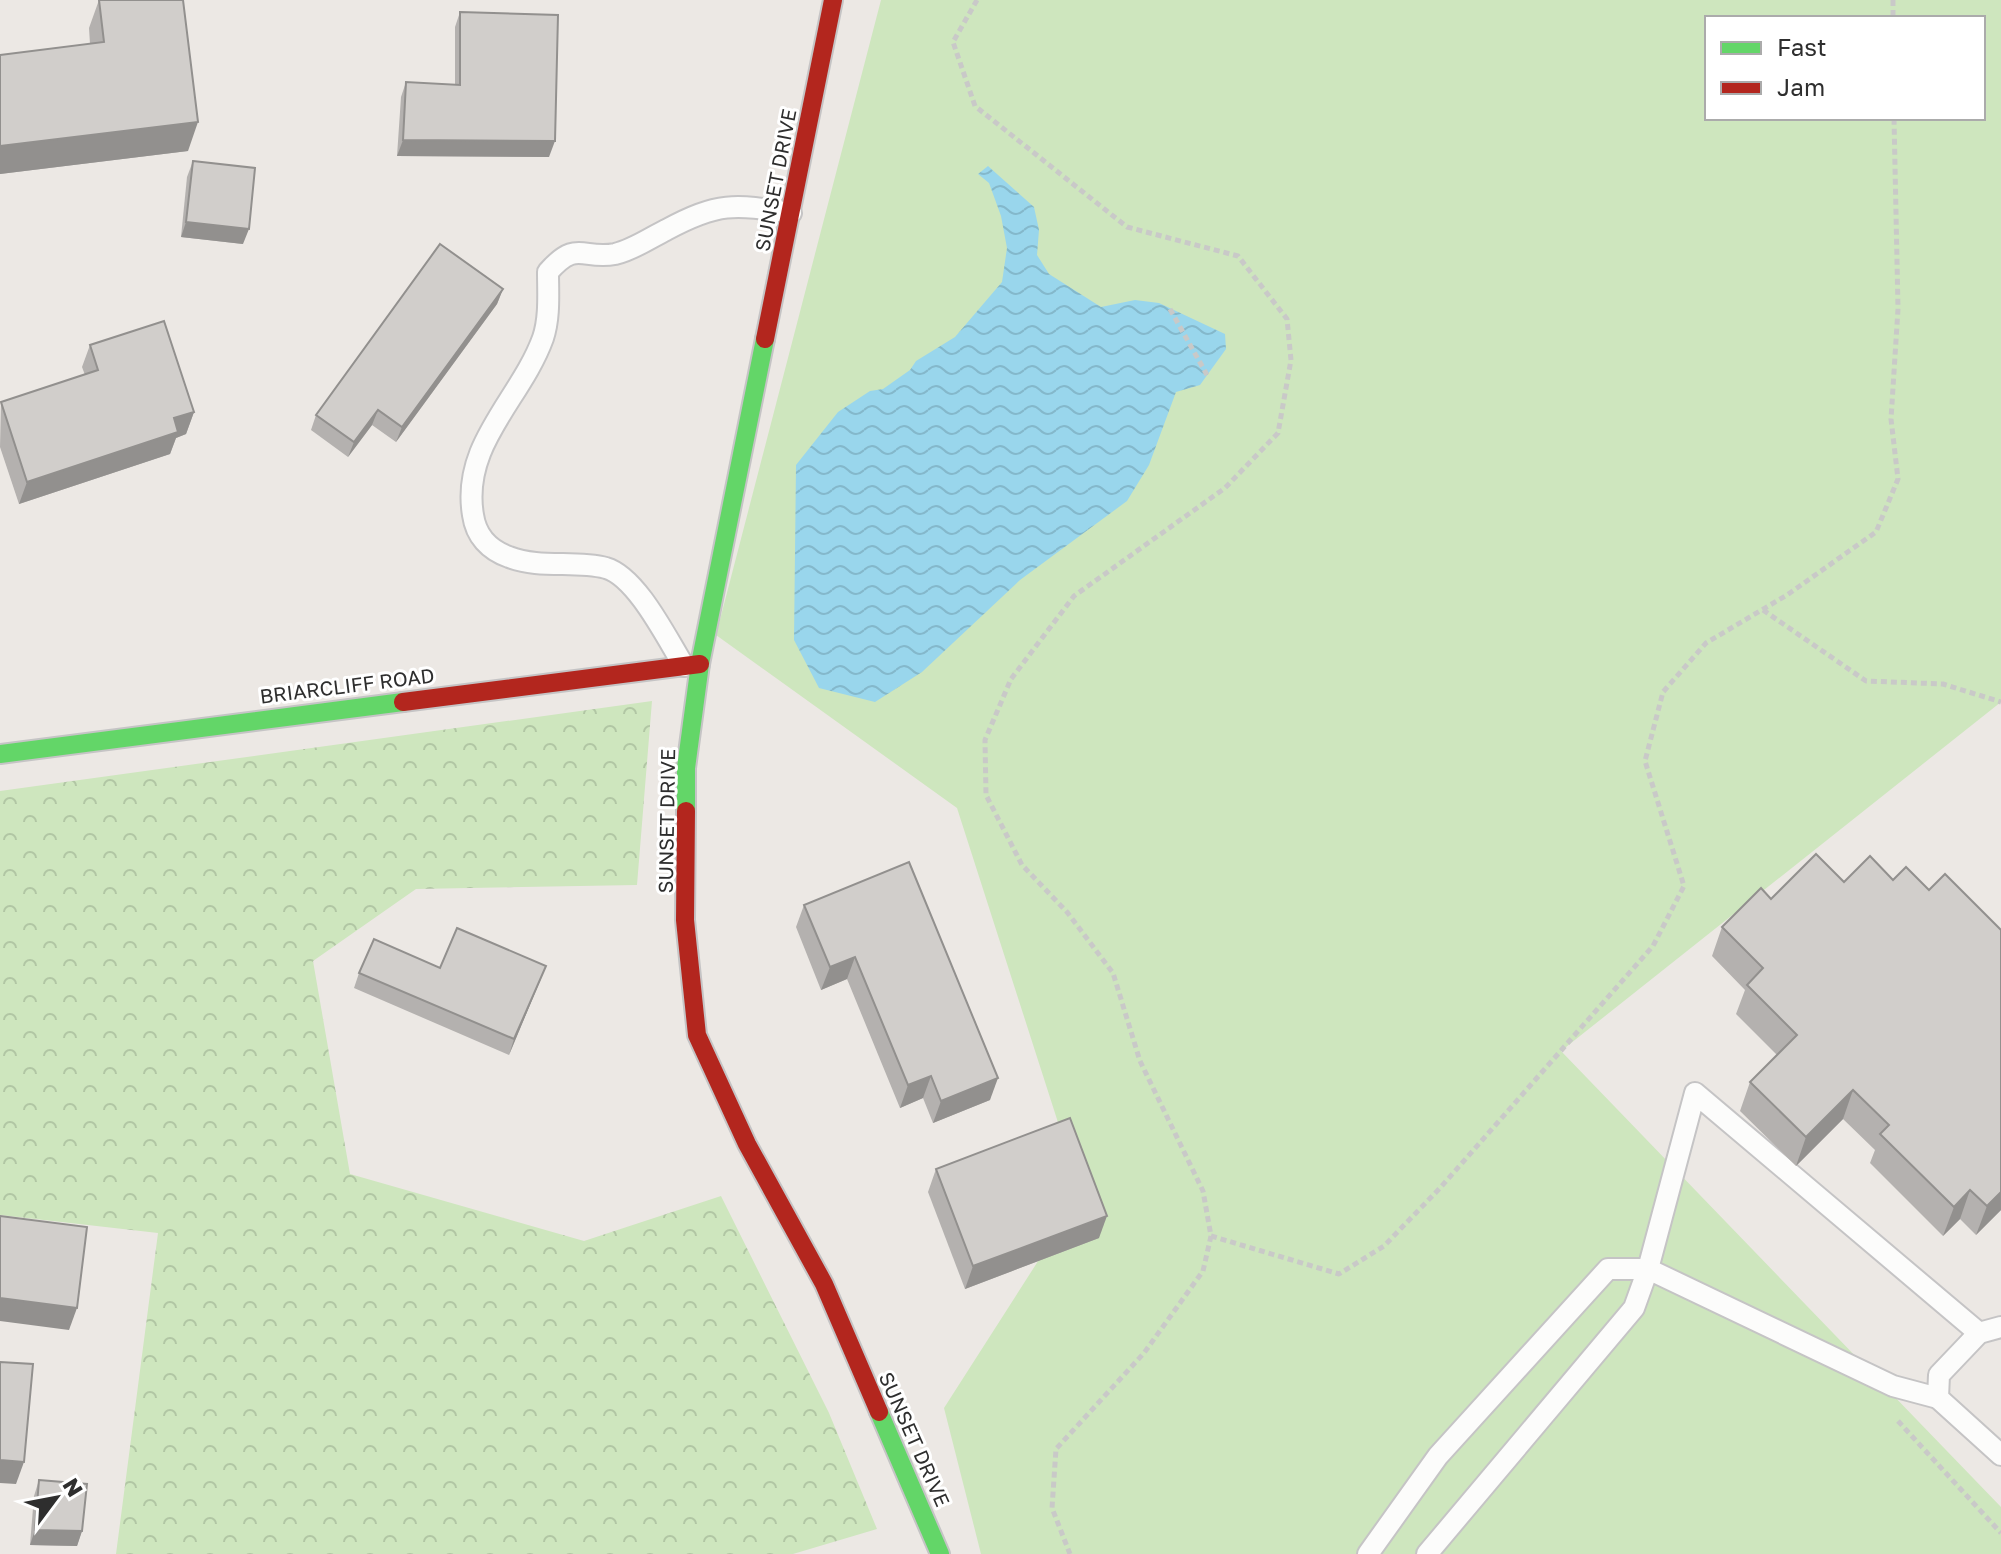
<svg xmlns="http://www.w3.org/2000/svg" width="2001" height="1554" font-family="'Golos Text',sans-serif">
<style>
.grass{fill:#cee6be;fill-rule:evenodd}
.forest{fill:url(#forest-crowns)}
.water{fill:url(#water-waves)}
.lines{fill:none;stroke-linecap:round;stroke-linejoin:round}
.lane-casing{stroke:#c5c4c5;stroke-width:24}
.fast-casing{stroke:#c5c4c5;stroke-width:22}
.jam-casing{stroke:#c5c4c5;stroke-width:22}
.path{stroke:#c9c9c8;stroke-width:5;stroke-dasharray:6 4;stroke-linecap:butt}
.lane{stroke:#fcfcfb;stroke-width:20}
.fast{stroke:#63d668;stroke-width:18}
.jam{stroke:#b3261e;stroke-width:18}
.wall{fill:#b4b1af}
.shaded-wall{fill:#92908e}
.building{fill:#d1cecb;stroke:#92908e;stroke-width:2}
.labels{text-anchor:middle;dominant-baseline:central;stroke-width:6;stroke-linejoin:round;paint-order:stroke}
.street-label{font-size:20px;fill:#2e2e2e;stroke:#fff}
</style>
<defs>
<pattern id="forest-crowns" width="20" height="18" patternUnits="userSpaceOnUse" patternTransform="scale(2)"><rect width="20" height="18" fill="#cee6be"/><path d="M2 6a3 3 0 1 1 6 0M12 15a3 3 0 1 1 6 0" fill="none" stroke="#b1c6a4"/></pattern>
<pattern id="water-waves" width="16" height="10" patternUnits="userSpaceOnUse" patternTransform="scale(2)"><rect width="16" height="10" fill="#99d6ec"/><path d="M0 5q4-4 8 0t8 0" fill="none" stroke="#84b8cb"/></pattern>
</defs>
<rect width="100%" height="100%" fill="#ece8e4"/>
<path class="grass" d="M 881,0 L 2001,0 L 2001,702 L 1561,1051 L 2001,1507 L 2001,1554 L 981,1554 L 944,1408 L 1081,1194 L 957,808 L 716,635 ZM 1707,18 L 1983,18 L 1983,118 L 1707,118 Z"/>
<polygon class="forest" points="652,701 637,885 416,889 313,961 350,1174 584,1241 721,1196 829,1413 877,1529 793,1554 116,1554 158,1233 0,1215 0,791"/>
<polygon class="water" points="988,166 1034,207 1039,230 1037,255 1049,274 1101,307 1135,300 1159,303 1225,334 1226,349 1200,385 1176,392 1149,465 1127,501 1020,580 922,672 875,702 819,688 794,640 796,465 838,412 870,391 883,389 910,370 916,361 955,337 1002,282 1007,248 1001,216 989,183 978,174"/>
<g class="lines">
<defs>
<g id="lane">
<path d="M 684,666 C 667,639 637,577 606,568 C 575,560 540,569 509,557 C 489,550 476,536 473,515 C 461,444 521,399 543,338 C 550,317 548,293 548,272 C 577,239 582,260 615,254 C 633,250 650,238 666,230 C 718,202 734,204 791,213"/>
<polyline points="2001,1327 1979,1333 1939,1375 1938,1398 2001,1455"/>
<polyline points="1368,1554 1438,1456 1608,1269 1648,1269 1893,1386 1938,1398"/>
<polyline points="1427,1554 1634,1308 1648,1269 1695,1093 1979,1333"/>
</g>
<g id="fast">
<polyline points="0,754 403,702"/>
<polyline points="686,811 686,768 700,664 765,339"/>
<polyline points="879,1412 940,1554"/>
</g>
<g id="jam">
<polyline points="765,339 833,0"/>
<polyline points="403,702 700,664"/>
<polyline points="686,811 685,920 697,1035 747,1144 824,1284 879,1412"/>
</g>
</defs>
<use href="#lane" class="lane-casing"/>
<use href="#fast" class="fast-casing"/>
<use href="#jam" class="jam-casing"/>
<g class="path">
<polyline points="977,0 953,42 975,106 1127,227 1238,256 1287,319 1291,360 1278,433 1225,488 1074,596 1011,679 985,740 986,795 1022,865 1067,912 1113,973 1140,1061 1203,1191 1211,1236 1203,1271 1144,1353 1056,1449 1052,1508 1070,1554"/>
<polyline points="1893,0 1893,18"/>
<polyline points="1170,309 1207,375"/>
<polyline points="1763,610 1866,681 1943,684 2001,702"/>
<polyline points="1211,1236 1339,1274 1384,1246 1440,1188 1653,946 1684,886 1645,761 1663,692 1706,643 1787,595 1876,532 1898,479 1891,419 1898,309 1894,118"/>
<polyline points="1898,1421 2001,1533"/>
</g>
<use href="#lane" class="lane"/>
<use href="#fast" class="fast"/>
<use href="#jam" class="jam"/>
</g>
<g class="wall">
<polygon points="99,0 188,151 0,174 0,55 90,44 89,28"/>
<polygon points="460,12 549,157 397,156 401,97 406,82 455,85 455,27"/>
<polygon points="193,161 243,244 181,237 187,177"/>
<polygon points="503,289 497,304 396,442 372,425 348,457 311,430 316,415"/>
<polygon points="90,345 194,412 186,434 176,438 170,454 19,504 0,447 1,402 85,375 82,367"/>
<polygon points="909,862 990,1100 933,1123 923,1098 900,1108 847,979 821,990 796,927 804,905"/>
<polygon points="1893,880 1929,890 2001,930 2001,1210 1976,1235 1960,1219 1943,1236 1870,1163 1875,1150 1843,1119 1796,1166 1740,1111 1750,1082 1777,1055 1736,1014 1745,990 1712,956 1722,927 1771,899 1844,882"/>
<polygon points="546,966 509,1055 354,988 359,973 440,968"/>
<polygon points="936,1169 1099,1238 965,1289 928,1192"/>
<polygon points="39,1480 82,1531 77,1546 30,1545 34,1496"/>
</g>
<g class="shaded-wall">
<polygon points="198,122 188,151 0,174 0,146"/>
<polygon points="403,140 555,141 549,157 397,156"/>
<polygon points="186,222 249,229 243,244 181,237"/>
<polygon points="503,289 497,304 396,442 402,427"/>
<polygon points="378,410 372,425 348,457 354,442"/>
<polygon points="194,412 186,434 176,438 170,454 19,504 27,482 174,418"/>
<polygon points="855,957 847,979 821,990 830,967"/>
<polygon points="546,966 540,981 509,1055 514,1039"/>
<polygon points="931,1076 923,1098 900,1108 908,1085"/>
<polygon points="998,1078 990,1100 933,1123 941,1101"/>
<polygon points="1853,1090 1843,1119 1796,1166 1806,1137"/>
<polygon points="1970,1190 1960,1219 1943,1236 1954,1207"/>
<polygon points="2001,1192 2001,1210 1976,1235 1987,1206"/>
<polygon points="1107,1216 1099,1238 965,1289 973,1266"/>
<polygon points="0,1298 77,1308 69,1330 0,1321"/>
<polygon points="0,1460 24,1462 16,1484 0,1483"/>
<polygon points="35,1530 82,1531 77,1546 30,1545"/>
</g>
<g class="building">
<polygon points="99,0 183,0 198,122 0,146 0,55 104,42"/>
<polygon points="460,12 558,15 555,141 403,140 406,82 460,85"/>
<polygon points="193,161 255,168 249,229 186,222"/>
<polygon points="440,244 503,289 402,427 378,410 354,442 316,415"/>
<polygon points="164,321 194,412 174,418 178,432 27,482 1,402 98,370 90,345"/>
<polygon points="1816,854 1844,882 1870,856 1893,880 1906,867 1929,890 1945,874 2001,930 2001,1192 1987,1206 1970,1190 1954,1207 1880,1134 1889,1125 1853,1090 1806,1137 1750,1082 1797,1035 1747,985 1763,968 1722,927 1761,888 1771,899"/>
<polygon points="909,862 998,1078 941,1101 931,1076 908,1085 855,957 830,967 804,905"/>
<polygon points="457,928 546,966 514,1039 359,973 374,939 440,968"/>
<polygon points="1070,1118 1107,1216 973,1266 936,1169"/>
<polygon points="0,1216 87,1227 77,1308 0,1298"/>
<polygon points="0,1362 33,1364 24,1462 0,1460"/>
<polygon points="39,1480 87,1484 82,1531 35,1530"/>
</g>
<g class="labels">
<g class="street-label">
<text transform="translate(775 180) rotate(-79)">SUNSET DRIVE</text>
<text transform="translate(347 685) rotate(-7)">BRIARCLIFF ROAD</text>
<text transform="translate(666 821) rotate(-89)">SUNSET DRIVE</text>
<text transform="translate(915 1439) rotate(66)">SUNSET DRIVE</text>
</g>
</g>
<rect x="1705" y="16" width="280" height="104" fill="#ffffff" stroke="#ababab" stroke-width="2"/>
<rect x="1721" y="42" width="40" height="12" fill="#63d668" stroke="#ababab" stroke-width="2"/>
<text x="1777" y="56" font-size="24" fill="#2e2e2e">Fast</text>
<rect x="1721" y="82" width="40" height="12" fill="#b3261e" stroke="#ababab" stroke-width="2"/>
<text x="1777" y="96" font-size="24" fill="#2e2e2e">Jam</text>
<g transform="translate(56 1498) rotate(58)" stroke="#ffffff" stroke-width="6" paint-order="stroke">
<path d="M0-6L14 30L0 20L-14 30Z" fill="#2e2e2e"/>
<text y="-12" font-size="22" font-weight="bold" text-anchor="middle" fill="#2e2e2e">N</text>
</g>
</svg>
